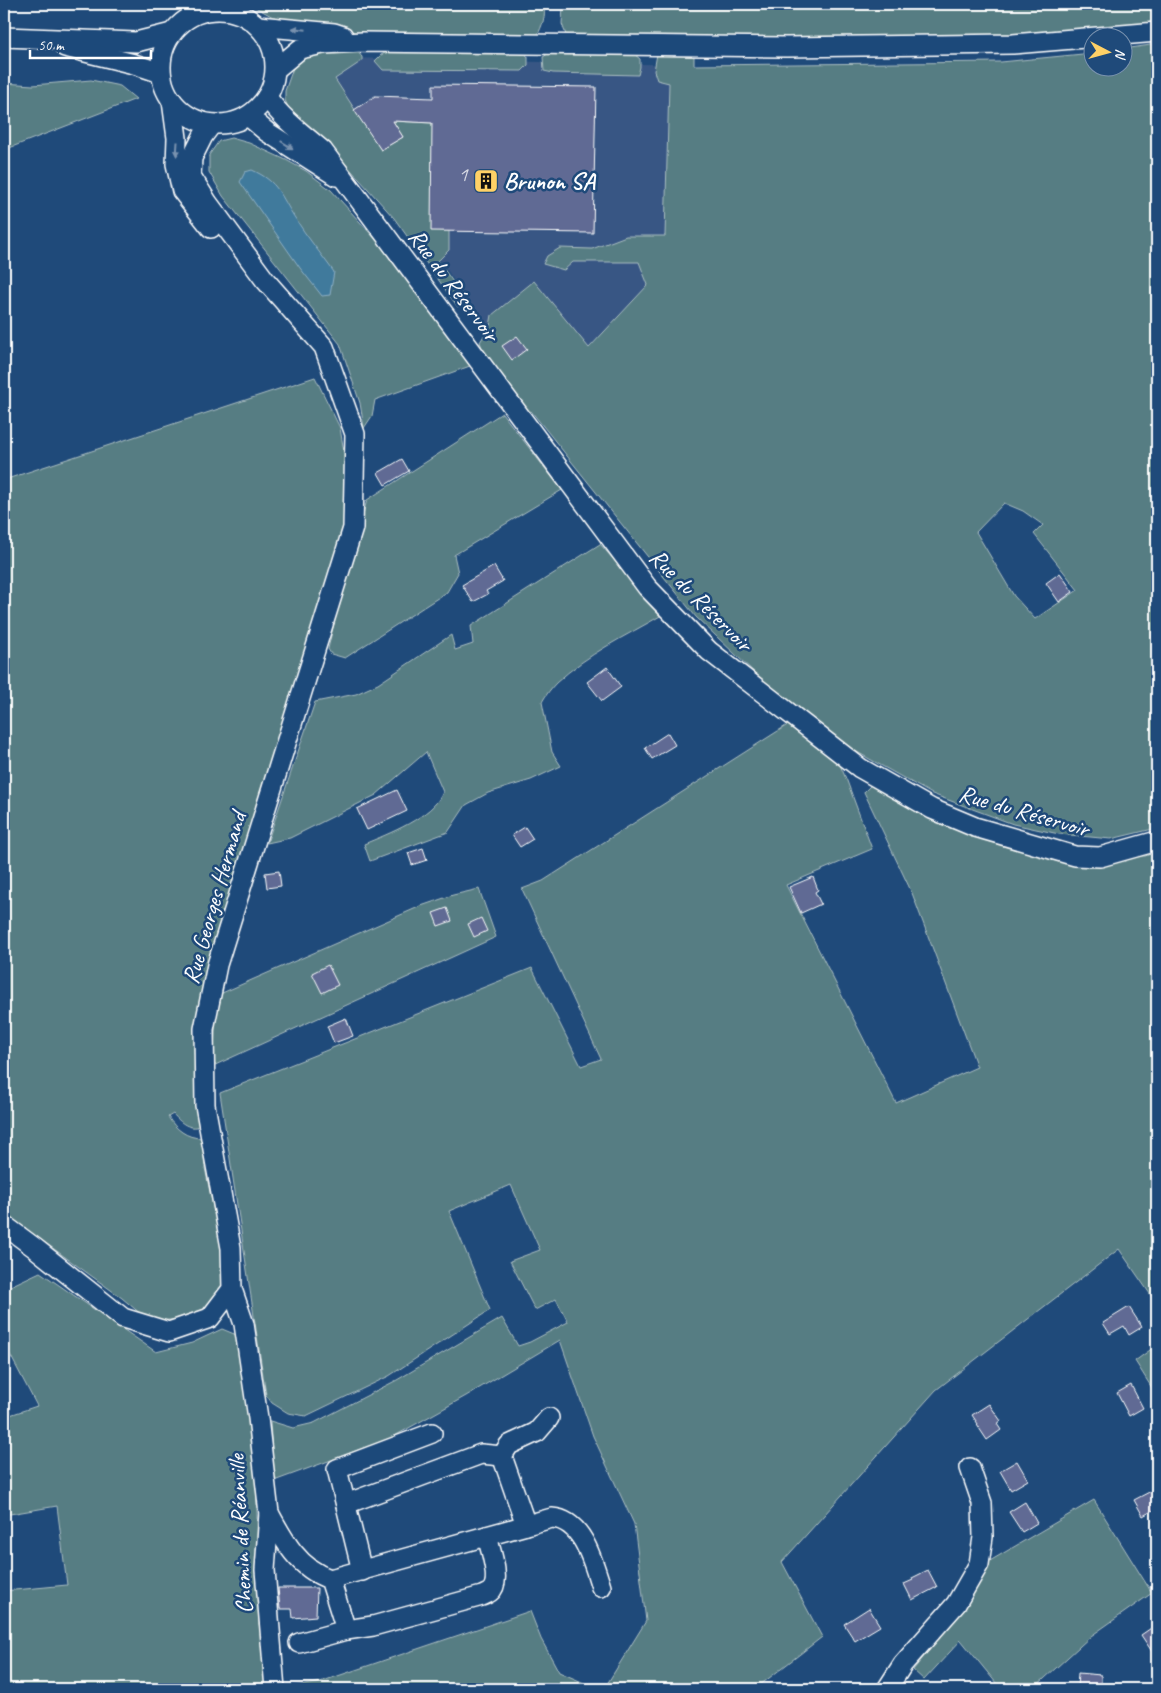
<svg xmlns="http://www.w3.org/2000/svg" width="1161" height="1693" font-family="Caveat,sans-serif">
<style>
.built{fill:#375784}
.green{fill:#577d83;stroke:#abbec1;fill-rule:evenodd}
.water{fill:#417a9c;stroke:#8dafc4}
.building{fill:#616b94;stroke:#fff}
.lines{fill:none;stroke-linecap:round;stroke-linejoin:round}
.minor-casing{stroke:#fff;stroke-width:22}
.minor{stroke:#1f4a7a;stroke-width:19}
.oneway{fill:#7992af}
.labels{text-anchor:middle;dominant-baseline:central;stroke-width:5;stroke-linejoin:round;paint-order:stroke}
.number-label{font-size:21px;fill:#d8dae4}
.poi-label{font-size:24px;font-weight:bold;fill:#fff;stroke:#1f4a7a;text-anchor:start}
.street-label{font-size:24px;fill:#fff;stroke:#1f4a7a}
</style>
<rect width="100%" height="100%" fill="#1f4a7a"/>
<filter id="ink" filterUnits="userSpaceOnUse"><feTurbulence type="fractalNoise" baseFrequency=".02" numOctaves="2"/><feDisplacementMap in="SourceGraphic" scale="10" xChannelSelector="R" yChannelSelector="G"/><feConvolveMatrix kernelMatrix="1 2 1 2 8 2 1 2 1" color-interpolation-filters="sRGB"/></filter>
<g filter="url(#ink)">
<polygon class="built" points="345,58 694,65 691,239 538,403 379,171 325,79"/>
<g class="green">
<path d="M 250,4 L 543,4 C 547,15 542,26 537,36 L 382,35 L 356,32 L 273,17 Z"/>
<polygon points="563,4 1157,4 1157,24 1005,37 812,41 566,35 562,24"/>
<path d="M 1157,44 L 1157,828 L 1111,839 L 1059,834 L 1013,824 L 932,794 L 850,748 L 758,676 L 696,617 L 531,411 L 526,415 L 486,358 L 480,342 L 490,326 L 492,315 L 534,281 L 589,348 L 648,285 L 639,262 L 573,262 L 564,270 L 543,264 L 547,256 L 560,248 L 592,249 L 626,236 L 665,236 L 669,83 L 657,80 L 654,71 L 657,54 L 694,53 L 694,65 L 1001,62 L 1093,53 L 1094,68 L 1124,68 L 1124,49 ZM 1004,503 L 1023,511 L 1043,525 L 1034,534 L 1078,590 L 1035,619 L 1014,596 L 976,532 Z"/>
<polygon points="357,51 362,57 362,61 335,79 381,150 403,137 393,121 432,123 449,231 449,250 438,261 466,300 458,307 394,218 325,141 291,114 285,100 285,91 293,68 301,60 312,54"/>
<polygon points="389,51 523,51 528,57 528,65 522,71 383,70 375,61 381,55"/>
<polygon points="553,51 634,54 640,59 640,67 638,75 553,73 544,71 543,57"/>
<polygon points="91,80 120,86 136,99 4,150 4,83 33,85"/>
<polygon points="231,138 249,143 286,160 306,171 331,190 378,242 470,366 375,400 372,416 364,428 360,403 340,344 223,196 209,172 209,155 219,141"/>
<path d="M 315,377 L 340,428 L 347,470 L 348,515 L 207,979 L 194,1047 L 196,1086 L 201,1126 C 189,1130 181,1123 173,1114 L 168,1117 C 176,1129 186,1138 202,1138 L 205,1168 L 226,1270 L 222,1289 L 213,1302 L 198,1313 L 181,1319 L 156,1321 L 142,1315 L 122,1298 L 4,1213 L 4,480 Z"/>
<polygon points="502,413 562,490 454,555 458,573 447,592 345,658 331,654 328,649 343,584 367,500"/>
<path d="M 600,544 L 662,615 C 626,636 587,654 556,683 C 551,688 546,695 542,702 L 552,752 L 561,766 L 531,780 L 488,793 L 466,805 L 448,832 L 370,861 L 364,844 C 388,834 433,817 443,792 L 426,752 L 376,795 L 290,838 L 267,843 L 315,702 L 356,694 L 378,684 L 451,635 L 455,650 L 473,644 L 471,626 Z"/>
<polygon points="789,724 840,765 847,781 872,849 786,885 896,1103 977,1067 912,893 864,792 872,784 921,811 1099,853 1145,856 1157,852 1157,1304 1119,1249 936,1390 782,1562 822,1637 755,1689 604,1689 646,1621 634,1524 593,1436 560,1340 466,1396 391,1438 274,1481 270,1421 293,1428 314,1423 397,1380 502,1318 518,1346 530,1342 568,1322 556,1299 535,1310 510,1261 540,1250 511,1185 449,1211 490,1310 389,1376 306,1416 288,1413 272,1403 266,1395 220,1093 532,968 581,1066 601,1059 522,889 543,881"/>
<polygon points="479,889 496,937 213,1066 217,1002 222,993 421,906 453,895"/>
<polygon points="40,1272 156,1352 192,1343 222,1329 239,1336 256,1456 259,1623 269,1689 4,1689 4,1591 67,1585 57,1506 4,1515 4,1417 37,1406 4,1343 4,1289"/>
<polygon points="1157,1345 1157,1396 1135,1361"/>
<polygon points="1094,1500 1152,1593 1091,1636 1033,1689 1001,1689 961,1640 924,1680 913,1670 962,1610 983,1565"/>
<polygon points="530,1611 541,1639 559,1672 598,1689 284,1689 284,1688 317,1683"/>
</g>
<path class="water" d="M 252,170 C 279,182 280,195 295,218 C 307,237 321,254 334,272 L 330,295 L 322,296 L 300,268 L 240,182 L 245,172 Z"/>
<g class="building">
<polygon points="433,85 596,87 593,233 431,231 432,123 393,121 403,137 381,150 354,110 375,96 433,98"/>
<polygon points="517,336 527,349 512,360 502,346"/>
<polygon points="402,459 409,471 385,485 378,473"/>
<polygon points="494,566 503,581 486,591 488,594 473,602 462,585"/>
<polygon points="1060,573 1073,592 1059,602 1046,583"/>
<polygon points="607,667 621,687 602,701 587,682"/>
<polygon points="668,733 675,745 652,759 645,748"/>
<polygon points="397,790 407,811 367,830 357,809"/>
<polygon points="525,827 533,839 520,847 512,835"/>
<polygon points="423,848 427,860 412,865 408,853"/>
<polygon points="279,871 281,886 267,888 265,873"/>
<polygon points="813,877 818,890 815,892 821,904 801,913 789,887"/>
<polygon points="447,908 452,921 438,926 433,913"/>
<polygon points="481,918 487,931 474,937 468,924"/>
<polygon points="328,965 338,985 322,993 312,973"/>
<polygon points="346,1018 353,1036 334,1043 327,1026"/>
<polygon points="1129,1307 1142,1327 1129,1335 1124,1326 1110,1334 1103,1323"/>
<polygon points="1131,1385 1143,1408 1129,1416 1117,1393"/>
<polygon points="989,1404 1001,1421 997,1424 1001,1430 987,1440 977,1425 978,1424 972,1415"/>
<polygon points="1017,1461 1028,1480 1011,1490 1000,1471"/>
<polygon points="1157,1488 1157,1508 1143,1516 1134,1500"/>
<polygon points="1025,1502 1037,1523 1022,1532 1009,1512"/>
<polygon points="928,1570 937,1587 912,1600 904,1584 913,1580 912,1578"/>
<polygon points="278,1588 317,1588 316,1616 293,1618 292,1609 280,1609"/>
<polygon points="869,1608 880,1626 855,1641 844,1624"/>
<polygon points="1157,1624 1157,1659 1141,1635"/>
<polygon points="1078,1673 1101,1675 1101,1689 1077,1689"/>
</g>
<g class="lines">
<defs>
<g id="minor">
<circle cx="218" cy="67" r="57"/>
<polyline points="258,26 334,33 343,36"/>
<polyline points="4,37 136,42 172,33"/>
<polyline points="65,47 134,64 161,73"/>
<polyline points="276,69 300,49 323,44 363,42 787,47 1013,44 1157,32"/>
<path d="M 267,97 C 281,118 303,134 323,151 L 647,587 L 709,651 L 793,716 L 860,768 L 932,809 L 975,827 L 1075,856 L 1100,857 L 1157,841"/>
<polyline points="172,101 177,138 176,164 182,191 211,228"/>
<polyline points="248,116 267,132 336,176"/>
<polyline points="4,1225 35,1248 123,1318 169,1332 210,1318 232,1289 231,1248 205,1105 204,1029 217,965 353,528 355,434 324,347 265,280 208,203 191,176 192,158 203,136 212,124"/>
<polyline points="232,1289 244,1324 258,1418 269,1513 265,1570 275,1689"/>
<polyline points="502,1456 526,1525"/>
<polyline points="346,1504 481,1454 502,1456 509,1445 537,1432 549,1418"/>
<path d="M 269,1513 C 284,1541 299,1569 330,1579 L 346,1630"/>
<polyline points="362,1571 337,1469 432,1433"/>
<path d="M 330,1579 L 552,1518 C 583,1520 593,1562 601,1587"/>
<path d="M 299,1643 L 346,1630 L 373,1626 L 482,1596 C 486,1594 490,1593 492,1590 C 501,1578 490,1549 487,1536"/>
<polyline points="887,1689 903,1664 956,1604 979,1564 983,1537 982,1503 970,1468"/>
</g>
</defs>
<use href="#minor" class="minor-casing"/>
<use href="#minor" class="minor"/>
</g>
<defs><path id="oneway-solid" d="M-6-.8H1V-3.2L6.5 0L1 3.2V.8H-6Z" transform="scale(1.25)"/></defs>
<g class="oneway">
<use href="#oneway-solid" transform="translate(299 29) rotate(-174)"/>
<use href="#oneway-solid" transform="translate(287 145) rotate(32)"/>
<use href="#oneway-solid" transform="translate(177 149) rotate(94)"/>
</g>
</g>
<defs>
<symbol id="building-square" viewBox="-11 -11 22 22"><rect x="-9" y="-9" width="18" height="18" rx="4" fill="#ffd166" stroke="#1f4a7a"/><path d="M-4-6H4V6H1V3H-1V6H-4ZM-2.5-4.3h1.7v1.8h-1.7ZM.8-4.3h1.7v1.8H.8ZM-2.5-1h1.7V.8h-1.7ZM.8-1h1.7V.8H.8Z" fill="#111"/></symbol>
</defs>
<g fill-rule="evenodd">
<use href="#building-square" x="472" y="167" width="28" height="28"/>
</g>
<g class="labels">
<g class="number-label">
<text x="463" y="174">1</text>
</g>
<g class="poi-label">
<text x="504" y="181">Brunon SA</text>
</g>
<g class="street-label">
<text transform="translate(454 285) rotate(53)">Rue du Réservoir</text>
<text transform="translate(701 600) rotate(45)">Rue du Réservoir</text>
<text transform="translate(1024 811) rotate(16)">Rue du Réservoir</text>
<text transform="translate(214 898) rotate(-74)">Rue Georges Hermand</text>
<text transform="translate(240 1534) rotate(-93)">Chemin de Réanville</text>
</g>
</g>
<rect width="1161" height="1693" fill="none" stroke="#1f4a7a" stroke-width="20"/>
<rect x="10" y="10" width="1141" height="1673" fill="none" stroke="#fff" stroke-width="2" filter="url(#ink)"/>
<g transform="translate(1108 52) rotate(96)"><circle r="24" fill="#1f4a7a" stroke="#7992af"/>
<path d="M0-4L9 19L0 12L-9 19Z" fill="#ffd166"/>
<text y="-8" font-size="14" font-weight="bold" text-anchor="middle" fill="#ffffff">N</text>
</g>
<path d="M30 50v8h121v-8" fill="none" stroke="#ffffff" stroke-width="2.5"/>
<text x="38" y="50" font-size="15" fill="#ffffff" stroke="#1f4a7a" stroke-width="4" paint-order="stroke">50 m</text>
</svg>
